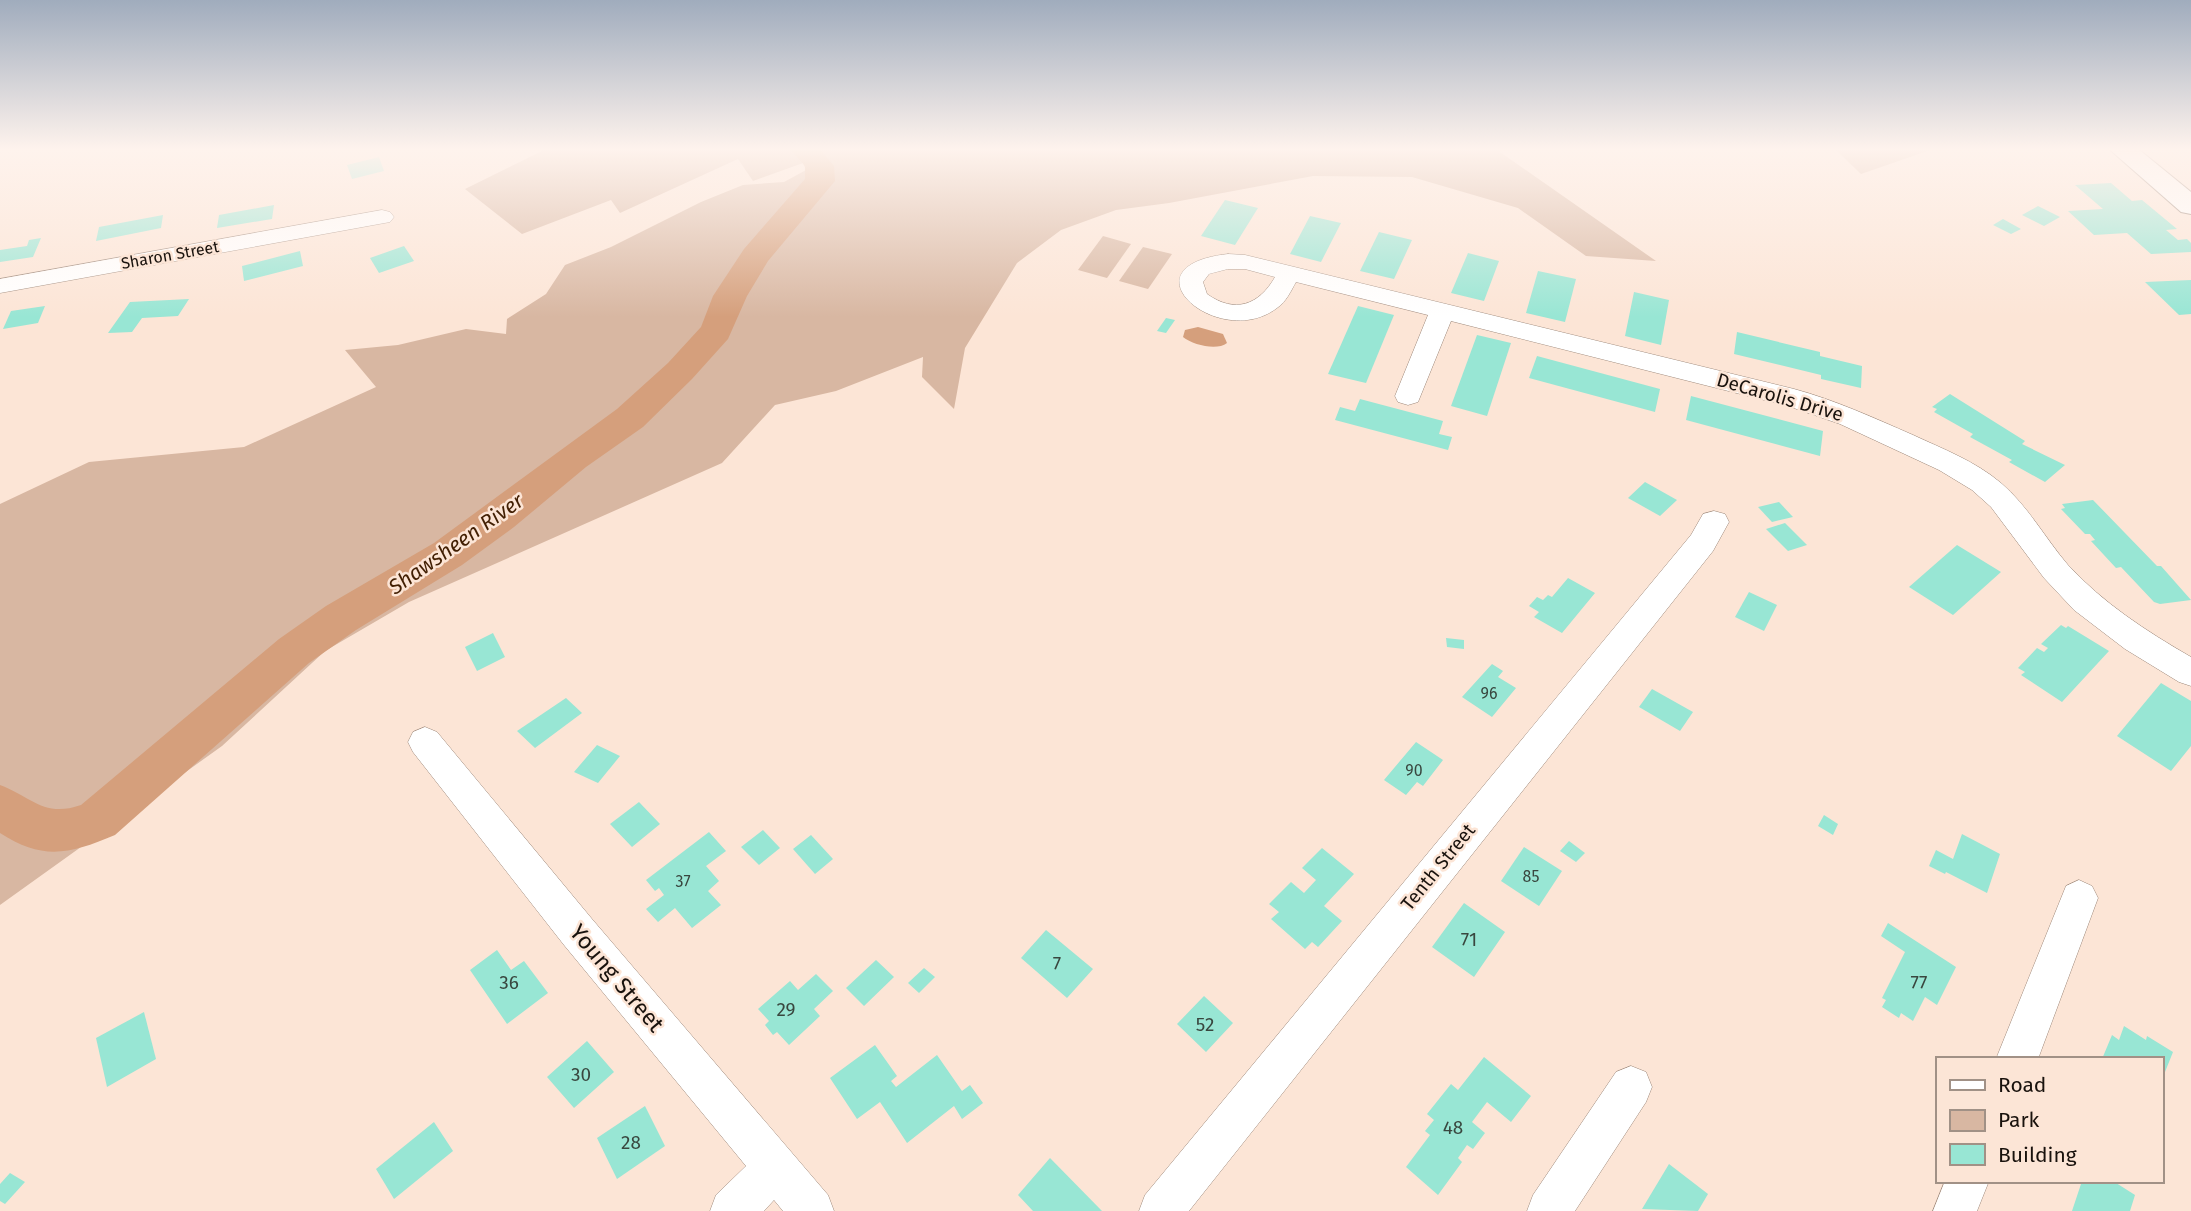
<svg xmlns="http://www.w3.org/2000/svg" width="2191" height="1211" font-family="'Fira Sans',sans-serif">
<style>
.green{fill:#d8b7a2}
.water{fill:#d59f7c}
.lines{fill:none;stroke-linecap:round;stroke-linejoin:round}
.river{fill:#d59f7c;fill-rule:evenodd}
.building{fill:#98e6d4}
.minor-casing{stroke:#9c8779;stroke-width:1}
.major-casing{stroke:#9c8779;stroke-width:2}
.minor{fill:#fff;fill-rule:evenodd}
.major{fill:#fff;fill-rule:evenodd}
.labels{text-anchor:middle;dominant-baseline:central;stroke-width:5;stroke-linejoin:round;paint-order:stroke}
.far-street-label{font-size:16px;fill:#19120d;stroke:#fce5d6}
.number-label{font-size:16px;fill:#39473f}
.street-label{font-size:19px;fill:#19120d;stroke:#fce5d6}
.near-number-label{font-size:19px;fill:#39473f}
.water-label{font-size:21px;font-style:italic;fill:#421f03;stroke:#fce5d6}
.near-street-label{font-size:23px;fill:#19120d;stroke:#fce5d6}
</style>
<rect width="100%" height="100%" fill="#fce5d6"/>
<g class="green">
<polygon points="548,148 744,148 747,151 752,148 1498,148 1500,152 1656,261 1586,256 1518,208 1412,177 1313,176 1169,203 1116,210 1061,230 1017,263 965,348 954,409 922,377 923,357 836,391 775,405 722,463 409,602 325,651 222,746 0,905 0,504 89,462 244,447 376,387 345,350 398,345 466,329 506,334 507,319 546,294 565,265 611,247 701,202 743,185 784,182 806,170 803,163 753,181 738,159 620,213 611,200 522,234 465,189"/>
<polygon points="1834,148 1936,148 1861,174"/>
<polygon points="1103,236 1131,244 1107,278 1078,270"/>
<polygon points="1143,247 1172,254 1148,289 1119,281"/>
</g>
<path class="water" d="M 1198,327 L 1223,334 L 1227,343 C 1217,351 1193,345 1183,337 L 1185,330 Z"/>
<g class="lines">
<path class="river" d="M 789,148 L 819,148 L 834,166 L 835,181 L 768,261 L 747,296 L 728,339 L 692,379 L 643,427 L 586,467 L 514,527 L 462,565 L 356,630 L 309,663 L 115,835 C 70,854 43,861 0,833 L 0,785 C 32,797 44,818 81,805 L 279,639 L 326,606 L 434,543 L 617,409 L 668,363 L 701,327 L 713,296 L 744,249 L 805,179 L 805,166 Z"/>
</g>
<g class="building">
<polygon points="379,157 384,171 352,179 347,165"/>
<polygon points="2111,183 2132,201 2142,200 2177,229 2166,230 2178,240 2187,239 2191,243 2191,252 2151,254 2127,233 2094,235 2068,211 2103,209 2075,185"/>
<polygon points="1225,200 1258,208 1235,245 1201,236"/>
<polygon points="274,205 272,219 217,228 219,215"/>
<polygon points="2038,206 2060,217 2044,226 2022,215"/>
<polygon points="163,215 161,228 96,241 99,227"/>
<polygon points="1310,216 1341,223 1321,262 1290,254"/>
<polygon points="2003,219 2021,229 2011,234 1993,225"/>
<polygon points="1379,232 1412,240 1394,279 1360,271"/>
<polygon points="41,238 33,257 0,262 0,250 27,246 29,240"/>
<polygon points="404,246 414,261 379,273 370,258"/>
<polygon points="300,251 303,266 244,281 242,266"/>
<polygon points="1468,253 1499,261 1484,301 1451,293"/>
<polygon points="1538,271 1576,279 1565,322 1526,313"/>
<polygon points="2191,280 2191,314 2179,315 2145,282"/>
<polygon points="1634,292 1669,300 1661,345 1625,336"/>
<polygon points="189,299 178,316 142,318 132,332 108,333 130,302"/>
<polygon points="45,306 38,323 3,329 11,311"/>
<polygon points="1358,306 1394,315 1366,383 1328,374"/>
<polygon points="1166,318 1175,320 1166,333 1157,331"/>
<polygon points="1737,332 1820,352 1820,356 1862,366 1861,388 1821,379 1821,375 1734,354"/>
<polygon points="1477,335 1511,343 1487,416 1451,406"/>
<polygon points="1537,356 1660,389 1655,412 1529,378"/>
<polygon points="1950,394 2025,441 2022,444 2065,465 2045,482 2009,462 2012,460 1970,437 1973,434 1934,412 1937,409 1932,407"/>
<polygon points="1691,396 1823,431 1820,456 1686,420"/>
<polygon points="1360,399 1443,421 1439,434 1452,437 1448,450 1335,420 1340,407 1355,411"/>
<polygon points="1645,482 1677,500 1660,516 1628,498"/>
<polygon points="2093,500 2157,566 2161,566 2191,600 2160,604 2154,602 2121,567 2116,568 2091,541 2095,540 2090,534 2085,534 2061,509 2065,508 2062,504"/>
<polygon points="1779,502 1793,517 1772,522 1758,507"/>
<polygon points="1785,523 1807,545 1788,551 1766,529"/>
<polygon points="1957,545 2001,572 1953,615 1909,587"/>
<polygon points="1568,578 1595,593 1562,633 1534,617 1539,612 1529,606 1537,597 1543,600 1548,595 1552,597"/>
<polygon points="1749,592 1777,605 1764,631 1735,617"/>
<polygon points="2061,625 2066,628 2068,626 2109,651 2062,702 2021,675 2025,672 2018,668 2037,648 2044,652 2048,648 2041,644"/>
<polygon points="493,633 505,657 477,671 465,647"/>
<polygon points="1446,638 1464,640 1464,649 1447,647"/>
<polygon points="1492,664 1503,671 1498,677 1516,688 1492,717 1462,697"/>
<polygon points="2161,683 2191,701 2191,746 2171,771 2117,736"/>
<polygon points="1652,689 1693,712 1680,731 1639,707"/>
<polygon points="566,698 582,713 535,748 517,731"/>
<polygon points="1416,742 1443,760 1423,786 1417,782 1406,795 1384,780"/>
<polygon points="597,745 620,756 598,783 574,772"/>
<polygon points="639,802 660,824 632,847 610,824"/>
<polygon points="1824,815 1838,824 1833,835 1818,826"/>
<polygon points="763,830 780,848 759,865 741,847"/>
<polygon points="709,832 726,851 706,866 719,881 708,891 721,905 692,928 675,908 658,922 646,909 664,895 659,888 655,891 646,880"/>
<polygon points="1962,834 2000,854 1987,893 1946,872 1945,874 1929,866 1936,850 1953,859"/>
<polygon points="811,835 833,859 815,874 793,849"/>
<polygon points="1569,841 1585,853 1576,862 1560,851"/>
<polygon points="1524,847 1562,871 1539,906 1501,881"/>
<polygon points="1322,848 1354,874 1324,906 1342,921 1318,947 1312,942 1305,949 1271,919 1279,912 1269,904 1291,882 1304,893 1316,880 1302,868"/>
<polygon points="1464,903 1505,932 1474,977 1432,947"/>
<polygon points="1888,923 1956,967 1937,1005 1925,997 1913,1021 1901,1013 1899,1018 1882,1007 1886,1000 1882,998 1905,952 1881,936"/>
<polygon points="1046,930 1093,969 1067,998 1021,958"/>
<polygon points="497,950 511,970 524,961 548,993 507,1024 470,970"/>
<polygon points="876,960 894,977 864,1006 846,988"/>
<polygon points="924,968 935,977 919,993 908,983"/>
<polygon points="816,974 833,991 814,1009 820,1016 789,1045 777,1032 773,1035 765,1025 769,1021 758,1009 790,981 798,990"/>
<polygon points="1204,996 1233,1023 1206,1052 1177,1024"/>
<polygon points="144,1012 156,1059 107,1087 96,1038"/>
<polygon points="2124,1026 2146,1040 2147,1036 2173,1052 2161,1082 2161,1059 2102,1059 2112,1035 2119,1040"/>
<polygon points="587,1041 614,1072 574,1108 547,1077"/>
<polygon points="875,1045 897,1076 891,1081 896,1087 937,1055 962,1091 970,1085 983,1103 962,1119 954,1106 907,1143 880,1102 857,1119 830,1078"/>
<polygon points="1484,1057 1531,1096 1511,1122 1487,1102 1472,1122 1485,1133 1473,1149 1467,1145 1458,1158 1462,1162 1438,1195 1406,1167 1430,1135 1425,1131 1434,1120 1427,1114 1451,1084 1458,1090"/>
<polygon points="645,1106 665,1146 617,1179 597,1138"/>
<polygon points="434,1122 453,1151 394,1199 376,1169"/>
<polygon points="1050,1158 1102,1211 1033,1211 1018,1195"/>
<polygon points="1669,1164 1708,1194 1698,1211 1642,1209"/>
<polygon points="10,1173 25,1182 5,1204 0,1201 0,1184"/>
<polygon points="2082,1181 2113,1181 2135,1195 2130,1211 2072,1211"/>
</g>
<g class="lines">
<defs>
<g id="minor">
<polygon points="382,210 390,212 394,217 390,222 0,293 0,279"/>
<path d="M 1228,254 L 1245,255 L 1794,389 C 1835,400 1874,418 1913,435 C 1943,449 1975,461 2001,483 C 2028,506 2045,538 2068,565 C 2103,603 2146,631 2191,657 L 2191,686 L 2179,682 L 2125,649 L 2074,610 L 2044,578 L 1991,507 L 1972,490 L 1939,470 L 1840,424 L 1788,406 L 1451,321 L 1418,402 L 1408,405 L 1398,402 L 1395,396 L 1428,315 L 1296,282 C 1291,291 1286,302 1277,308 C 1219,352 1119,266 1228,254 ZM 1228,269 L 1245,269 L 1275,277 C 1259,305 1235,314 1207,294 L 1203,282 L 1209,274 Z"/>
<polygon points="1714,511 1725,514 1729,522 1713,551 1189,1211 1139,1211 1145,1195 1691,535 1703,514"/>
<polygon points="425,727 437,732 592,919 828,1195 834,1211 783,1211 774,1200 764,1211 710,1211 716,1195 746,1166 564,945 413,752 408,742 413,732"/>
<polygon points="2079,880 2092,886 2098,898 2038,1059 1996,1059 2066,886"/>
<polygon points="1631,1066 1646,1072 1652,1087 1646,1102 1575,1211 1527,1211 1533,1195 1616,1072"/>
<polygon points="1945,1181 1989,1181 1977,1211 1933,1211"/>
</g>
<polygon id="major" points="2108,148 2137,148 2191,192 2191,214 2181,212"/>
</defs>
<use href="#minor" class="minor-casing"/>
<use href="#major" class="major-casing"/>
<use href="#minor" class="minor"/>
<use href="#major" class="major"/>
</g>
<linearGradient id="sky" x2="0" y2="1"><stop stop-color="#a0acbd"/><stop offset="0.47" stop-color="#fef3ed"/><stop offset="1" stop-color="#fef3ed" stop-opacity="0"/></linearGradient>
<rect width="2191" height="317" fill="url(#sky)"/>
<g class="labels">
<g class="far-street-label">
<text transform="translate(170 255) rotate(-10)">Sharon Street</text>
</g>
<g class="number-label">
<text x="1489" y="693">96</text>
<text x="1414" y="770">90</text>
<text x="1531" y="876">85</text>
<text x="683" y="881">37</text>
</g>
<g class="street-label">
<text transform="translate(1780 397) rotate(16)">DeCarolis Drive</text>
<text transform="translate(1438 867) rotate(-51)">Tenth Street</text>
</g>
<g class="near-number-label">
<text x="1469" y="939">71</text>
<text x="1057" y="963">7</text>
<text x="509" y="982">36</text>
<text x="1919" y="982">77</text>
<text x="786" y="1009">29</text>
<text x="1205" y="1024">52</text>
<text x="581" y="1074">30</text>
<text x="1453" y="1127">48</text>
<text x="631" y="1142">28</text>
</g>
<g class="water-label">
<text transform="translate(456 544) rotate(-35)">Shawsheen River</text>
</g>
<g class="near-street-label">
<text transform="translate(617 978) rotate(50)">Young Street</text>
</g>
</g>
<rect x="1936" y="1057" width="228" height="126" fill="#fce5d6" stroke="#a19186" stroke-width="2"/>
<rect x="1950" y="1080" width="35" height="10" fill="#ffffff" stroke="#a19186" stroke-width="2"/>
<text x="1998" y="1092" font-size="21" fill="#19120d">Road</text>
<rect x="1950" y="1110" width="35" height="21" fill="#d8b7a2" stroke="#a19186" stroke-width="2"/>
<text x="1998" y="1127" font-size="21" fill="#19120d">Park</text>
<rect x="1950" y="1144" width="35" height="21" fill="#98e6d4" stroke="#a19186" stroke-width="2"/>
<text x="1998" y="1162" font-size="21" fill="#19120d">Building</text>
</svg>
